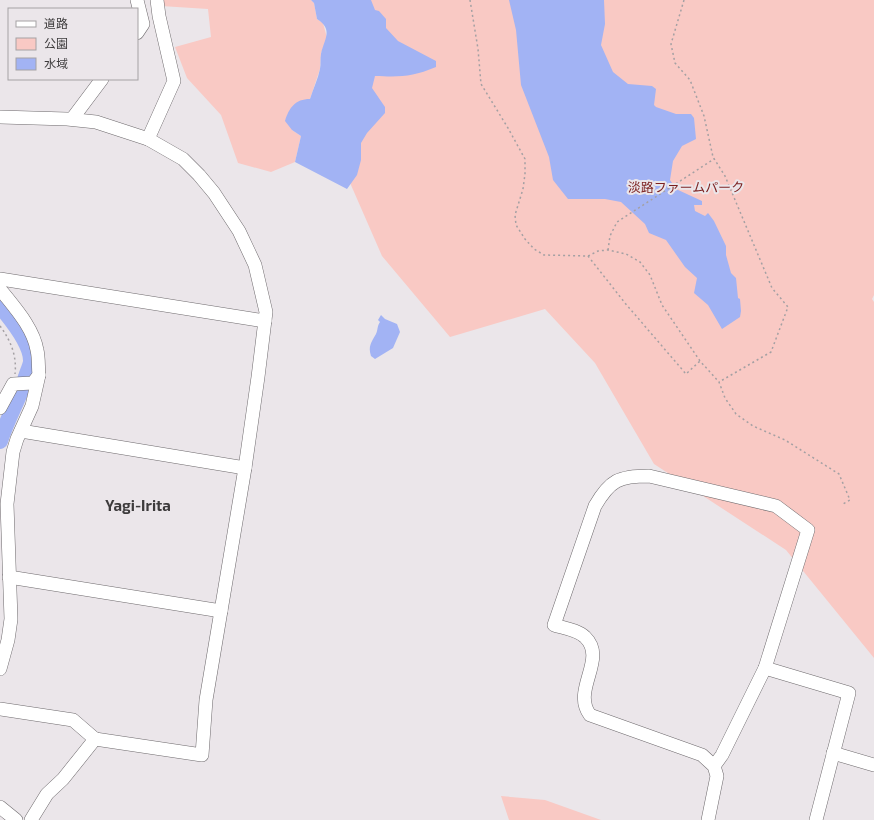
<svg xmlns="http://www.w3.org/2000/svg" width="874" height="820" font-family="'Exo 2','Noto Sans JP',sans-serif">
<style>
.green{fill:#f9c9c4}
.water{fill:#a2b3f4}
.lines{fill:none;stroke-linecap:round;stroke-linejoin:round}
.river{stroke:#a2b3f4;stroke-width:16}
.minor-casing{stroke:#6e6a6d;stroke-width:14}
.path{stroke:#a4a0a3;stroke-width:1.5;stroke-dasharray:2 3;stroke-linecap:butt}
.minor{stroke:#fff;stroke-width:13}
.labels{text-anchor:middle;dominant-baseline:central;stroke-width:4;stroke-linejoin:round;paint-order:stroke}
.park-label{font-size:13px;fill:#7b1f1e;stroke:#ebe6ea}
.quarter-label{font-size:15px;font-weight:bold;fill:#3d3b3c;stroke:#ebe6ea}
</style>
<rect width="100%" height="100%" fill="#ebe6ea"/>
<g class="green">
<polygon points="161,0 311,0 314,3 317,19 323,23 327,38 321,53 320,69 310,99 292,130 301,136 295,162 271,172 238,163 221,115 187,78 175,47 211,37 208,9 161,6"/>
<polygon points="328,0 874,0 874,295 872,299 874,302 874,658 786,550 654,464 595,363 545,309 450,337 382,256 330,137"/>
<polygon points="501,796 545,800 601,820 509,820"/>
</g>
<g class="water">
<path d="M 311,0 L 371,0 L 375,10 L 379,11 L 386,19 L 386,28 L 398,41 L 436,61 L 436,67 C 412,77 401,77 375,76 L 372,88 L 385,107 L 385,113 L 367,133 L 361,143 L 361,160 L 357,175 L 347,189 L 295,162 L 301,136 L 292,130 L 285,121 C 289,108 295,99 310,99 C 313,89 318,79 320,69 C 321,64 320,59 321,54 C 324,39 334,30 317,19 L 314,3 Z"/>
<polygon points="509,0 604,0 605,24 601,45 613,72 628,84 652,86 656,89 654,105 656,107 676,114 691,114 694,118 696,139 682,146 673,161 670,180 676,189 702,201 702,205 694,205 695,211 705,216 708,213 714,221 726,246 726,255 731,273 736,278 738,298 740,299 741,311 740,317 722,329 708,305 694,293 697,278 685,267 666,240 649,233 645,224 621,202 605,199 568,199 553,180 549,157 521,85 516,30"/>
<path d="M 381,315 L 385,319 L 397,324 L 400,332 L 393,348 L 375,359 L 371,356 C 368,346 371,343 376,334 C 378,330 377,326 380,322 L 378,320 Z"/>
</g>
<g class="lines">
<path class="river" d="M 0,306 C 11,319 32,344 31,362 C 30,367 27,373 26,377 C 19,399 7,419 0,441"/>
<defs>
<g id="minor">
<polyline points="137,0 143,24 137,33"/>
<polyline points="0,117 67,119 96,122 148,139 174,81 159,16 157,0"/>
<polyline points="72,119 102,79"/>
<polyline points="0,279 265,321"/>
<path d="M 0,289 C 14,307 33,327 37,350 C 39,358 38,367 39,375 L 33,383 L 13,384 L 0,408"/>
<polyline points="21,431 245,468"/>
<polyline points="9,577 221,611"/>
<polyline points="765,668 849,693 816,820"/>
<polyline points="0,669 8,640 11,619 7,504 13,452 17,439 32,406 39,375"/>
<polyline points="0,709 73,720 95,739 63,779 47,794 31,820"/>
<polyline points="95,739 202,755 206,700 245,468 258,377 266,312 255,265 239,231 214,193 199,175 183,159 148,139"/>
<polyline points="833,753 874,765"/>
<polyline points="0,807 16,820"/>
<path d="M 708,820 L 717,776 L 714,766 L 702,755 L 590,715 C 571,690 608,659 585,637 C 578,630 564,628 554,625 L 595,506 C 610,480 619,476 649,476 L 776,506 L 808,530 L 765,668 L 722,755 L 714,766"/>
</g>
</defs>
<use href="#minor" class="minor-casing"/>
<g class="path">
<polyline points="470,0 478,49 481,84 508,128 525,159 525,174 523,189 515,215 516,225 525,239 534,249 544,255 588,256 598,251 608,250 626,254 640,262 650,275 662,305 700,361 719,382 725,398 736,414 753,426 785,440 839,474 850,500 843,504"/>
<polyline points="684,0 671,44 675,63 690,80 704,116 713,157 725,176 772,288 788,307 771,352 719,382"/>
<polyline points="608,250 610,236 617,222 714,159"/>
<polyline points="588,256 625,303 686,374 700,361"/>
<path d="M 0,326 C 11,341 17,356 15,374"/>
</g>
<use href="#minor" class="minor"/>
</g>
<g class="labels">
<g class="park-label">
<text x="686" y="187">淡路ファームパーク</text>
</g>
<g class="quarter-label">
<text x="138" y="505">Yagi-Irita</text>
</g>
</g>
<rect x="8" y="8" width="130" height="72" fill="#ebe6ea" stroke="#a5a2a4"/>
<rect x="16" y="21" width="20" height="6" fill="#ffffff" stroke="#a5a2a4"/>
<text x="44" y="28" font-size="12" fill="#3d3b3c">道路</text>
<rect x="16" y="38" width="20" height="12" fill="#f9c9c4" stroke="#a5a2a4"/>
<text x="44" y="48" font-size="12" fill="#3d3b3c">公園</text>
<rect x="16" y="58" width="20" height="12" fill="#a2b3f4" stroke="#a5a2a4"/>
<text x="44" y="68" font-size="12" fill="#3d3b3c">水域</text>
</svg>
